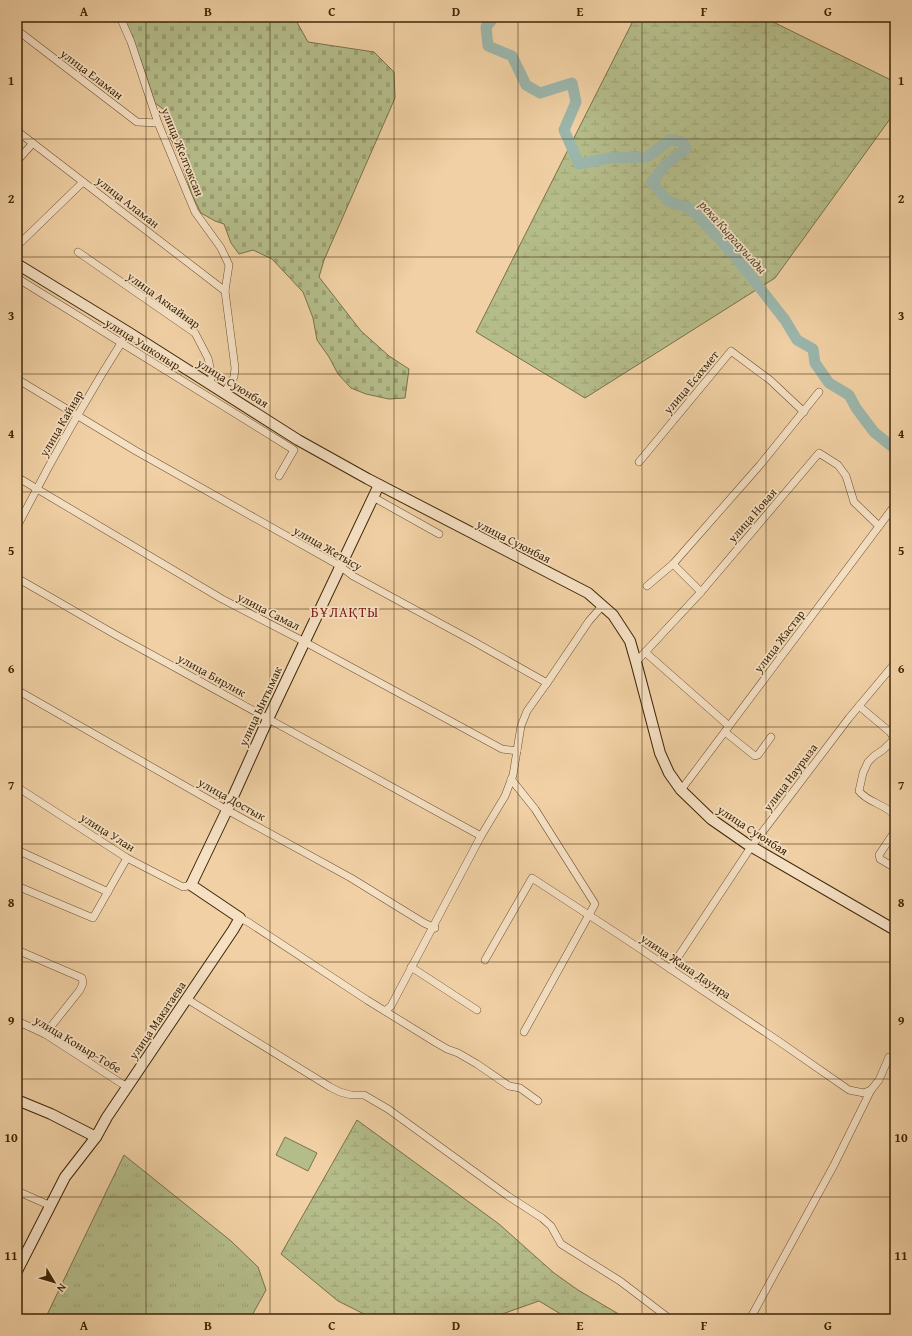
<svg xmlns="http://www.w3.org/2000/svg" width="912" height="1336" font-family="'Gentium Book Plus',serif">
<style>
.grass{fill:url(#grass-tufts);stroke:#7a7148}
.wetland{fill:url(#wetland-marsh);stroke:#7a7148}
.cemetery{fill:url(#cemetery-stones);stroke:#7a7148}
.garden{fill:#b4bc8a;stroke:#7a7148}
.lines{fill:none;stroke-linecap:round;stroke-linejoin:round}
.river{stroke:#9bb6ac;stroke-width:11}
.street-casing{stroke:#6b502d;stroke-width:8}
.secondary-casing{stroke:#3f2605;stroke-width:12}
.street{stroke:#f5e0c4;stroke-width:7}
.secondary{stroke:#f5e0c4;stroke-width:10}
.grid{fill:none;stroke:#3f2605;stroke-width:1;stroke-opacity:0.55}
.labels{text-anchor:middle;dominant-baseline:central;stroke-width:3.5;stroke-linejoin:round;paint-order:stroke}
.street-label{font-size:12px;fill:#3f2605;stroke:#f5e0c4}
.water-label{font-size:13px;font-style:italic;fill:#564a2f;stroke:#f5e0c4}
.quarter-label{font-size:14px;letter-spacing:1px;fill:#7a1f14;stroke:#f5e0c4}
.neatline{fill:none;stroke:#3f2605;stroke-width:1.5}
.grid-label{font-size:13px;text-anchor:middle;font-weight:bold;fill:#3f2605}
</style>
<defs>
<pattern id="grass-tufts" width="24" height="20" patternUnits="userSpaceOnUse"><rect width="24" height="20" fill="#b4bc8a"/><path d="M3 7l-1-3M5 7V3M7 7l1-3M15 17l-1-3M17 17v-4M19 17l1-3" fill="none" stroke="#9ca176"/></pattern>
<pattern id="wetland-marsh" width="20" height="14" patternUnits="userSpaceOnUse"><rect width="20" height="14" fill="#b4bc8a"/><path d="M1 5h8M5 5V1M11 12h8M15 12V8" fill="none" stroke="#9ca176"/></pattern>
<pattern id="cemetery-stones" width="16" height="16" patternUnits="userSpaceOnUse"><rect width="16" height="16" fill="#b4bc8a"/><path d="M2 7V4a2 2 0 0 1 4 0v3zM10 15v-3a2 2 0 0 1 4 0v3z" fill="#9ca176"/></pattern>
</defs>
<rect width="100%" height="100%" fill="#f0d0a4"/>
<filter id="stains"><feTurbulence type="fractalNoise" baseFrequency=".005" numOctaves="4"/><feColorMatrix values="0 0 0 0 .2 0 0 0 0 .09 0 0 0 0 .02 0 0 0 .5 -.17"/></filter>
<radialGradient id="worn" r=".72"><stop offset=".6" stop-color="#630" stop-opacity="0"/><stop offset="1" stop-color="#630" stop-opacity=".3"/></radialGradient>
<polygon class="grass" points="124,1155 231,1241 258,1267 266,1290 250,1319 45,1319"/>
<g class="wetland">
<polygon points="635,17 763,17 895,82 895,112 775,278 585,398 476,332"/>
<polygon points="357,1120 499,1224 554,1273 578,1290 627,1319 569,1319 539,1301 488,1319 374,1319 338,1301 281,1254"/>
</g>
<polygon class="cemetery" points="123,17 294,17 308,42 374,52 394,72 395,98 324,260 319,277 361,331 389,356 409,369 405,398 389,399 366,394 351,388 338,374 329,357 317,340 313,318 303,292 272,259 253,250 239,254 231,243 224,224 215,221 201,213 192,195 181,161 170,137 170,114 155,103 145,72"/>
<polygon class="garden" points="285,1137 317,1153 308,1171 276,1155"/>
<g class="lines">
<polyline class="river" points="494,17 486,27 488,46 512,56 526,85 540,93 572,83 576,102 564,130 579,164 609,158 647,157 670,140 683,142 686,149 665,165 652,182 668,201 689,208 700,218 738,260 785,320 797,340 813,349 815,363 829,383 849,395 856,408 874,432 895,449"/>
<defs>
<g id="street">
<polyline points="120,17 131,42 158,123 195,212 221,248 229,265 225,291 235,368 234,377 224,393"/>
<polyline points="17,30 137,122 158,123"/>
<polyline points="17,131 225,291"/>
<polyline points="17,161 33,143"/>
<polyline points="17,246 83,182"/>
<polyline points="78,252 195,333 208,358 212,376 211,380 208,382"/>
<polyline points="17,278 294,450 279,476"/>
<polyline points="17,379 136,451 340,566 353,576 471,640 547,683 589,621 603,605"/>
<polyline points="639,462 731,351 770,380 804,412"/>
<polyline points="17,477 222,599 305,642 502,749 517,751"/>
<polyline points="373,497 439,534"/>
<path d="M 17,527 C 51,460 88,395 128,332"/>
<polyline points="673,564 701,592"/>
<polyline points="17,578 116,635 481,836"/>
<polyline points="647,586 673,564 760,465 819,392"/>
<polyline points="645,652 729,726"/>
<polyline points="636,662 701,592 819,453 838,465 846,476 854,502 879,526"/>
<polyline points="17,690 227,810 351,878 424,923 435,928"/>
<polyline points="859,706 890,732 895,740"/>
<polyline points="725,732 755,756 758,755 771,737"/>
<path d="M 894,739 L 883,750 L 874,756 L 868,762 L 863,773 L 859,791 C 868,803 886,804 895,816"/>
<polyline points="511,779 535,809 595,904 524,1032"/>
<polyline points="17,787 127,858 183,887 191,885"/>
<polyline points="681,790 895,505"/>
<polyline points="895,831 879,855 880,859 895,868"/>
<polyline points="17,850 108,892"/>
<polyline points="17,886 93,918 127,858"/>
<polyline points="240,918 248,922 367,1000 435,1042 447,1049 458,1053 477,1064 509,1086 520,1088 538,1101"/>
<polyline points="17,950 82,978 83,983 80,990 45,1034"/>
<polyline points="485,960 532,878 627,940 777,1040 849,1090 864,1093 871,1090 879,1080 889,1057 895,1059"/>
<polyline points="411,967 477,1010"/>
<polyline points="670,969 751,847 849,718 895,663"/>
<polyline points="187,999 330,1087 340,1092 351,1095 364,1095 388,1109 508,1196 542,1218 551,1226 561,1244 620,1281 670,1319"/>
<polyline points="385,1011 391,1006 481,836 505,796 513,775 521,726 527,711 547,683"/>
<polyline points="17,1021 45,1034 127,1087"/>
<polyline points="17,1191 51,1206"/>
<polyline points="750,1319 834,1165 871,1090"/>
</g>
<g id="secondary">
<polyline points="17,264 128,332 298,440 368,479 588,593 613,615 630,641 636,662 660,753 669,773 681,790 711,819 747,844 895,930"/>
<polyline points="17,1100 51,1114 96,1137"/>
<polyline points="17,1271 65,1177 96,1137 107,1117 233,930 240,918 191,885 227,810 268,719 379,485"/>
</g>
</defs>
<use href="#street" class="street-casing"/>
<use href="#secondary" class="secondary-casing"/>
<use href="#street" class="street"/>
<use href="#secondary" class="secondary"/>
</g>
<path class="grid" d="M 146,17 L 146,1319M 270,17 L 270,1319M 394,17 L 394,1319M 518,17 L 518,1319M 642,17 L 642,1319M 766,17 L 766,1319M 17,139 L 895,139M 17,257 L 895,257M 17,374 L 895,374M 17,492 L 895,492M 17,609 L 895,609M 17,727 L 895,727M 17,844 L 895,844M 17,962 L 895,962M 17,1079 L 895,1079M 17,1197 L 895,1197"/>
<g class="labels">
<g class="street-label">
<text transform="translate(92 74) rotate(37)">улица Еламан</text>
<text transform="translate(183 152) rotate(68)">улица Желтоксан</text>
<text transform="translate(128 202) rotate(38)">улица Аламан</text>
<text transform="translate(164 300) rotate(36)">улица Аккайнар</text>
<text transform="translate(143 344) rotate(32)">улица Ушконыр</text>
<text transform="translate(691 382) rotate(-50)">улица Есахмет</text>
<text transform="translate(233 383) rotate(32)">улица Суюнбая</text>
<text transform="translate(61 423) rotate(-60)">улица Кайнар</text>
<text transform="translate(752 515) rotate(-49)">улица Новая</text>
<text transform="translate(514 541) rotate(27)">улица Суюнбая</text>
<text transform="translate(328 548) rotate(30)">улица Жетысу</text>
<text transform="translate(269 611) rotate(27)">улица Самал</text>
<text transform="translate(779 641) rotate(-53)">улица Жастар</text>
<text transform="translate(212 675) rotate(29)">улица Бирлик</text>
<text transform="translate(260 706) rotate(-65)">улица Ынтымак</text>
<text transform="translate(790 777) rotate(-53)">улица Наурыза</text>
<text transform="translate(232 799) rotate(29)">улица Достык</text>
<text transform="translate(753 830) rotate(33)">улица Суюнбая</text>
<text transform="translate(108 832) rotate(32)">улица Улан</text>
<text transform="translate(686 966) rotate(34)">улица Жана Дауира</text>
<text transform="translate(157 1020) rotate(-56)">улица Макатаева</text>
<text transform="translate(78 1044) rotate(31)">улица Коныр-Тобе</text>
</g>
<g class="water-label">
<text transform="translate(733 237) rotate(48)">река Кыргауылды</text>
</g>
<g class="quarter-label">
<text x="345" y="612">БҰЛАҚТЫ</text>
</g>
</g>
<rect width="912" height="1336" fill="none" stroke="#f0d0a4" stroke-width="44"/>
<g transform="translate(54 1282) rotate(128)" stroke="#f5e0c4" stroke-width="3" paint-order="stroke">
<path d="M0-3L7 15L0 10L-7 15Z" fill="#3f2605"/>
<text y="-6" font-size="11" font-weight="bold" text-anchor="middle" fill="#3f2605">N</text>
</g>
<rect x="22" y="22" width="868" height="1292" class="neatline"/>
<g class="grid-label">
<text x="84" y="16">A</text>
<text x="208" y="16">B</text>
<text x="332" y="16">C</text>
<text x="456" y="16">D</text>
<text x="580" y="16">E</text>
<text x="704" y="16">F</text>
<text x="828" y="16">G</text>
<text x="11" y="85">1</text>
<text x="901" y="85">1</text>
<text x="11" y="203">2</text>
<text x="901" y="203">2</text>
<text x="11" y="320">3</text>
<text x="901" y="320">3</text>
<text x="11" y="438">4</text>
<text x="901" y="438">4</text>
<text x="11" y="555">5</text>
<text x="901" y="555">5</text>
<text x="11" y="673">6</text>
<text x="901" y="673">6</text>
<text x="11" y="790">7</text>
<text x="901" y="790">7</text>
<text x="11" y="907">8</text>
<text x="901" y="907">8</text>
<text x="11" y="1025">9</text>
<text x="901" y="1025">9</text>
<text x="11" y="1142">10</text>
<text x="901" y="1142">10</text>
<text x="11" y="1260">11</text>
<text x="901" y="1260">11</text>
<text x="84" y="1330">A</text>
<text x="208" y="1330">B</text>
<text x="332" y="1330">C</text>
<text x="456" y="1330">D</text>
<text x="580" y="1330">E</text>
<text x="704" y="1330">F</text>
<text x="828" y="1330">G</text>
</g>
<rect width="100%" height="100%" filter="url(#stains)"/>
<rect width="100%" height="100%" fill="url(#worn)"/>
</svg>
